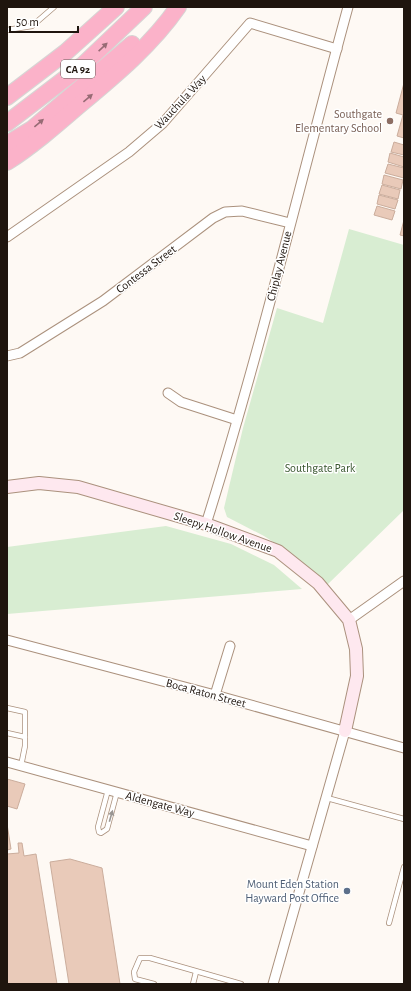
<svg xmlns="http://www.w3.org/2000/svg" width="411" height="991" font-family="'Alegreya Sans',sans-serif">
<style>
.green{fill:#d8edd2}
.building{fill:#e9cab9;stroke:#cbad9c}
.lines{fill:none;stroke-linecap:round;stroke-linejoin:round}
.lane-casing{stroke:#ab917d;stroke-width:6}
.street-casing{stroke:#ab917d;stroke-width:11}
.secondary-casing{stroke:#ab917d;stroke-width:14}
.highway-casing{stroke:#d7d5d4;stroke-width:18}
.lane{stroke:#fff;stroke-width:4.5}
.street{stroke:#fff;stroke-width:9}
.secondary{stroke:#fee8ef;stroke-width:12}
.highway{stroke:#fbb2c9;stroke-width:16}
.oneway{fill:#986b75}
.oneway2{fill:#9a9693}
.education-dot{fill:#8d6e63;stroke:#fff;stroke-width:1.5}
.service-dot{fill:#5c6f8a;stroke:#fff;stroke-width:1.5}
.labels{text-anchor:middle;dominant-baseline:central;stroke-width:3;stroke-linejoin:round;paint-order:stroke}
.shield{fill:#fff;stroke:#625b56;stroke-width:1}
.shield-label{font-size:11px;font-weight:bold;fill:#1f150e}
.street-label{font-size:12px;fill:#1f150e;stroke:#fff}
.education-label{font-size:12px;fill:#785e54;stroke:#fff;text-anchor:end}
.park-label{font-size:12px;fill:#37552d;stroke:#fff}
.service-label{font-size:12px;fill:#4e5e75;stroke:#fff;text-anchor:end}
</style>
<rect width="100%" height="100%" fill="#fef9f4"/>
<g class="green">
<polygon points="349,229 404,245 404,510 327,585 295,556 264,536 227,517 224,508 243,428 277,308 323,323"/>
<polygon points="166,526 231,544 274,565 302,589 7,614 7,547"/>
</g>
<g class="building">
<polygon points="404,83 404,138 397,136 403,115 396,113"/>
<polygon points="394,142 404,145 404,155 391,152"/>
<polygon points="390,153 404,157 404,167 388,162"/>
<polygon points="388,164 404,168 404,178 385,173"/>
<polygon points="384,175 403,180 401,189 382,184"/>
<polygon points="382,185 400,190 398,199 379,194"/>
<polygon points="379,195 398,200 395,209 377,204"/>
<polygon points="377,206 395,211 392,220 374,215"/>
<polygon points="404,220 404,236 400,235"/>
<polygon points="7,779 25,784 17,809 7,806"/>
<polygon points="7,824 11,849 7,850"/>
<polygon points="18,843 22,843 24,856 36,854 57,984 7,984 7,854 19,853"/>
<polygon points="70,859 102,868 120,984 69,984 50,862"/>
</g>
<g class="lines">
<defs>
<g id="lane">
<polyline points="7,30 32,26 54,7"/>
<polyline points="7,708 25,712 25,746 21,766"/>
<polyline points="7,733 25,737"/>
<polyline points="108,790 98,827 99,832 101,833 107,829 117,792"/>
<polyline points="327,798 404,819"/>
<polyline points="389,923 404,867"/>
<polyline points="154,984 135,979 134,972 140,958 150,958 241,984"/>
<polyline points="193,984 196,972"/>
</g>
<g id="street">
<polyline points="7,237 129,152 163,123 250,23 337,49"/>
<polyline points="7,356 20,353 103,301 213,218 225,212 242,211 290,223"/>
<polyline points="168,393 181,402 237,420"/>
<path d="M 206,524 C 260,353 301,179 348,7"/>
<polyline points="349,620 404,581"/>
<polyline points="7,640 215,695 404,748"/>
<polyline points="215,695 230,646"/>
<polyline points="7,762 312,846"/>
<polyline points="273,984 345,731"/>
</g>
<polyline id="secondary" points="7,487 39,483 78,487 206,524 278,551 318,583 349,620 356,649 357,676 345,731"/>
<g id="highway">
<polyline points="7,97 66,52 116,7"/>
<polyline points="7,123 83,65 144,7"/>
<polyline points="7,144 32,129 132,44"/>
<path d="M 7,162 C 32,146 54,127 76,108 C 113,77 151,46 178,7"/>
</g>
</defs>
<use href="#lane" class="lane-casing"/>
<use href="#street" class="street-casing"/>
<use href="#secondary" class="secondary-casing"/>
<use href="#highway" class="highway-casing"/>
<use href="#lane" class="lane"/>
<use href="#street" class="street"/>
<use href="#secondary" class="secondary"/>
<use href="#highway" class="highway"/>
</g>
<defs><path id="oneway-solid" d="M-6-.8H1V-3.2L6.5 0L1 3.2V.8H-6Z"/></defs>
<g class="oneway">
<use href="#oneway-solid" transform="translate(103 47) rotate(-43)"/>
<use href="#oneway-solid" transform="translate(88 98) rotate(-40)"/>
<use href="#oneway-solid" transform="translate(39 123) rotate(-40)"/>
</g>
<use class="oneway2" href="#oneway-solid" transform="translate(111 816) rotate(-74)"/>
<circle class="education-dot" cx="390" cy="121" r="4"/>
<circle class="service-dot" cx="347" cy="891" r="4"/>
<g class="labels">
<rect class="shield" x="61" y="60" width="34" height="18" rx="3"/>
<g class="shield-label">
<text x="78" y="69">CA 92</text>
</g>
<g class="street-label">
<text transform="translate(180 102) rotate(-47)">Wauchula Way</text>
<text transform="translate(279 266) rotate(-76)">Chiplay Avenue</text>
<text transform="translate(146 269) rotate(-37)">Contessa Street</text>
<text transform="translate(223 532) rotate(19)">Sleepy Hollow Avenue</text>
<text transform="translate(206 693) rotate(15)">Boca Raton Street</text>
<text transform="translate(160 804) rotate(15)">Aldengate Way</text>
</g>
<g class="education-label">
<text x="382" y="114">Southgate<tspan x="382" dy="14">Elementary School</tspan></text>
</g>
<g class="park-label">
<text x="320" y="468">Southgate Park</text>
</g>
<g class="service-label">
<text x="339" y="884">Mount Eden Station<tspan x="339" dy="14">Hayward Post Office</tspan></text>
</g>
</g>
<rect width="411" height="991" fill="none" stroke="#1f150e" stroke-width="16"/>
<path d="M10 26v6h68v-6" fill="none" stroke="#1f150e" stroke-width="2"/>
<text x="16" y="26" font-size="12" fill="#1f150e" stroke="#ffffff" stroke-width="3" paint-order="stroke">50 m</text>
</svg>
